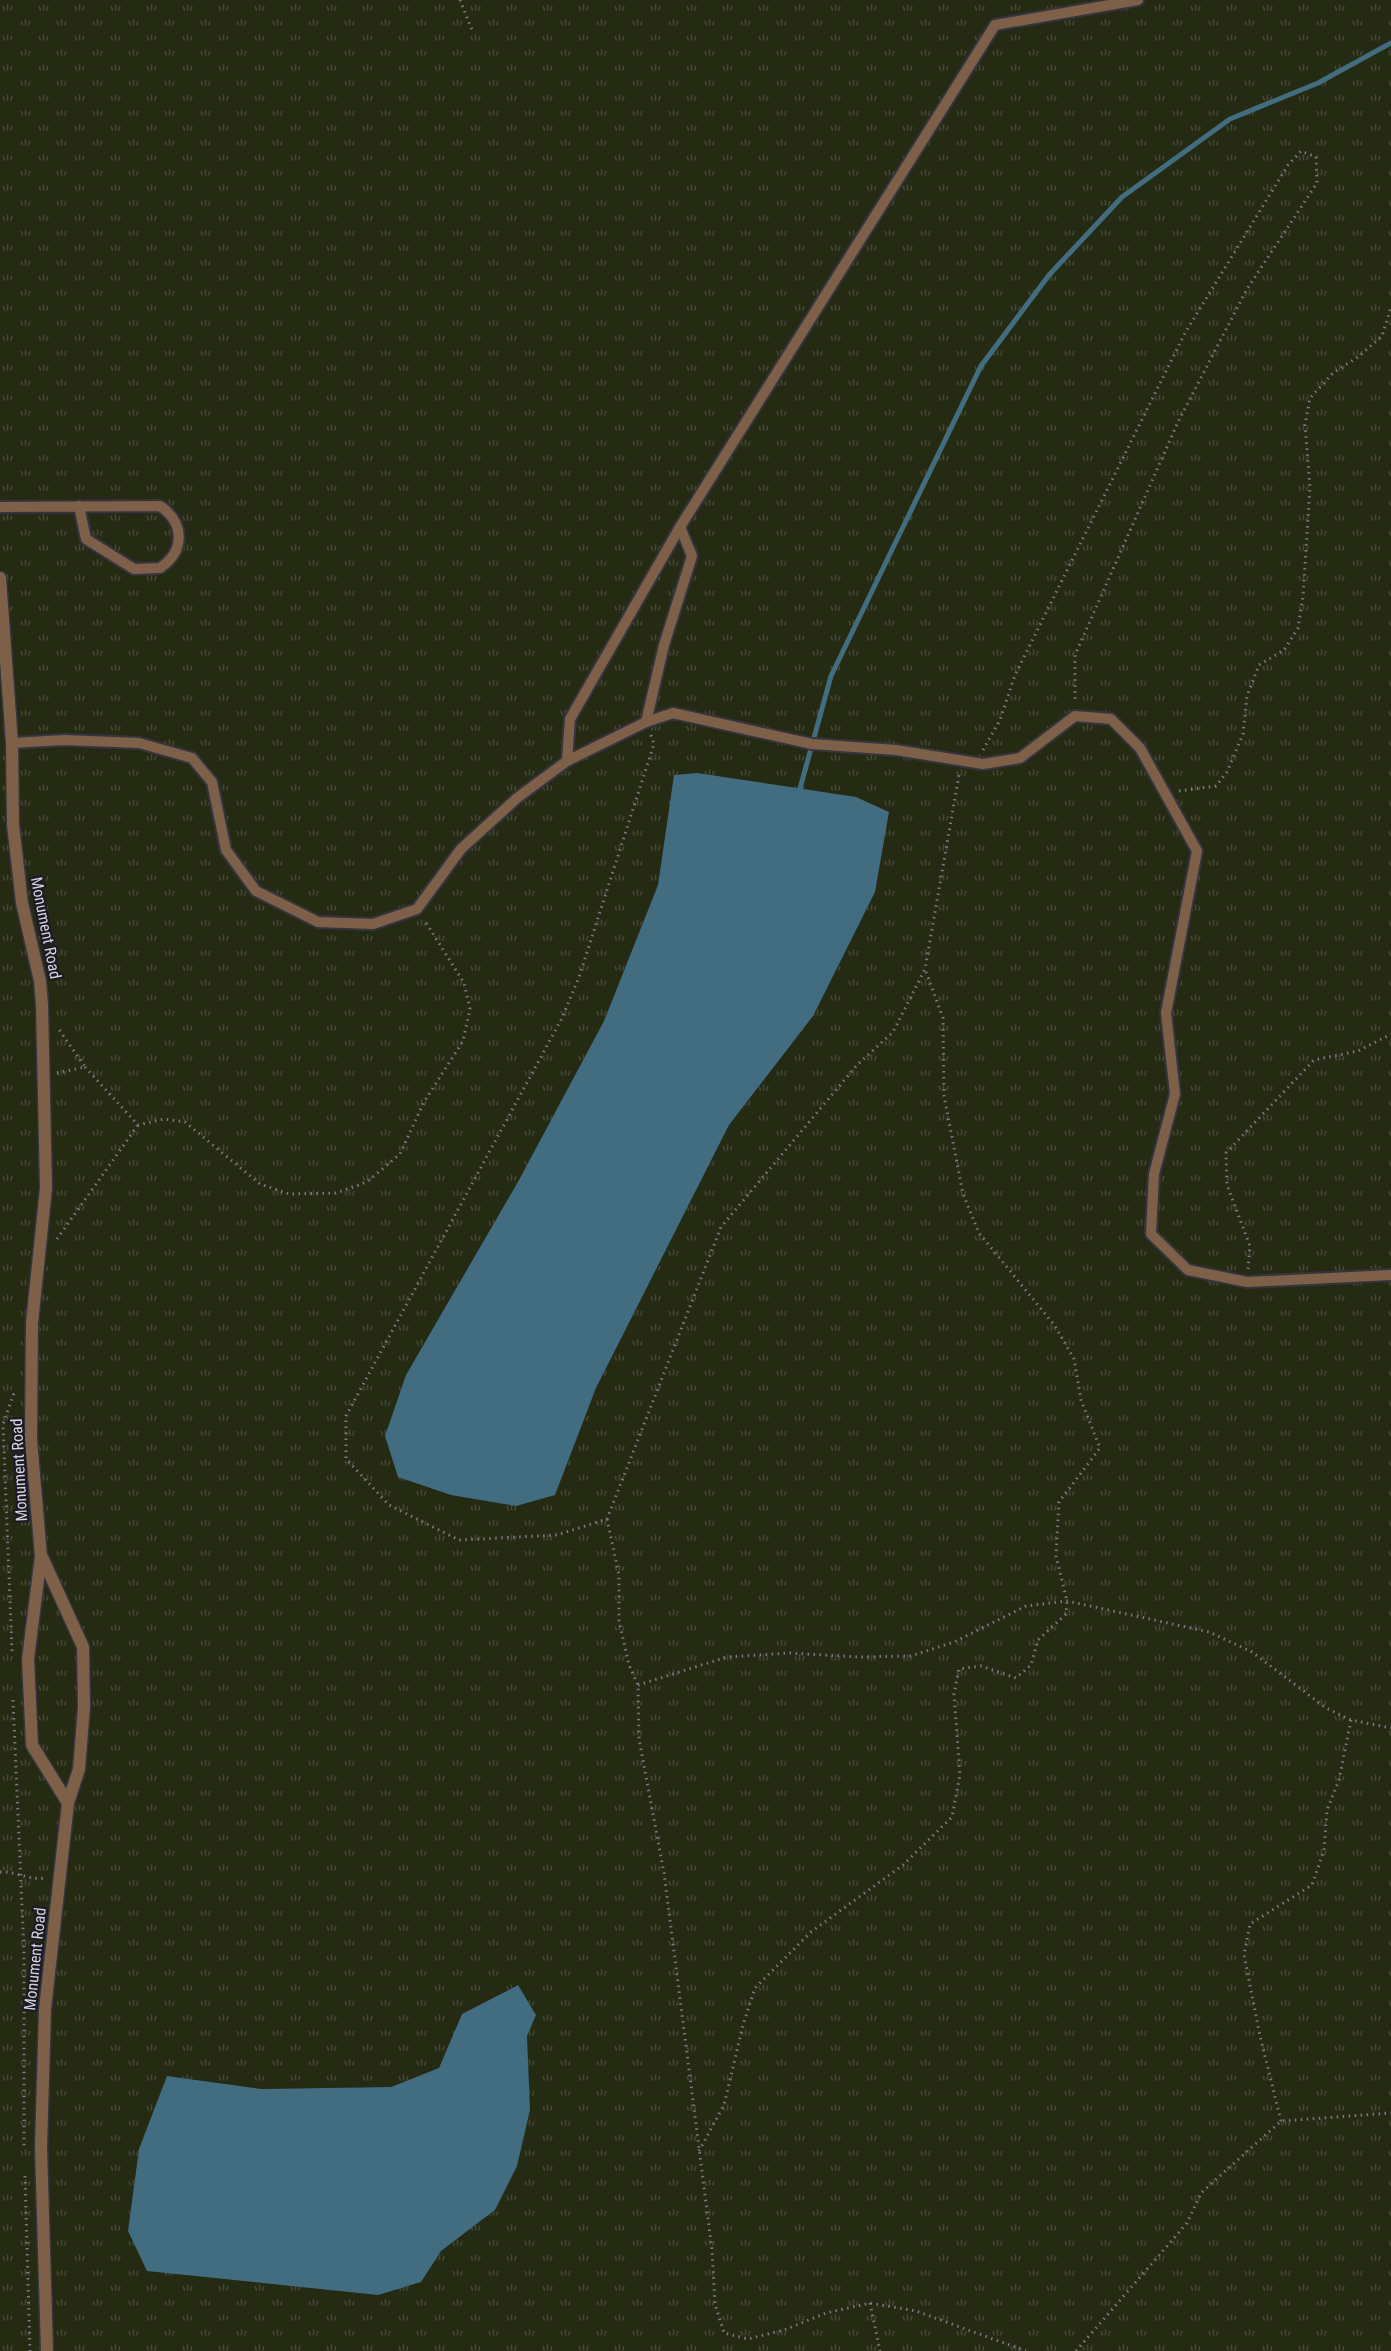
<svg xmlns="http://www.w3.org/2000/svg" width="1391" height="2351" font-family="'Roboto Condensed',sans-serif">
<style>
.grass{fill:url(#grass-tufts);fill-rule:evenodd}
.water{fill:#426d80}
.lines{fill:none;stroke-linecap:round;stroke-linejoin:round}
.stream{stroke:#426d80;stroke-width:5}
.service-casing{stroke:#35343f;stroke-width:14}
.minor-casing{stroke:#35343f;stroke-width:15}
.path{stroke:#7a7983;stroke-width:3;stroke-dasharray:1.5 4.5;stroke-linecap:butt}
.service{stroke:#7d6047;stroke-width:10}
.minor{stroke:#7d6047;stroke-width:12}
.labels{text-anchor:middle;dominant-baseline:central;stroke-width:4.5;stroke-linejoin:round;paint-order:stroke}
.street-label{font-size:16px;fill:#d5d4dc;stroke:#1b1a25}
</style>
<defs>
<pattern id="grass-tufts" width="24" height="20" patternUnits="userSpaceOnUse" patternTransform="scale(1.5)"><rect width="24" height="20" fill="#252a13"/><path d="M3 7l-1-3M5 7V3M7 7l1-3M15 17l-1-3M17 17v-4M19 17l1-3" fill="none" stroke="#444835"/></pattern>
</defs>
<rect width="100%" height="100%" fill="#1b1a25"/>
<path class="grass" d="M 0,0 L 1391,0 L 1391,2351 L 0,2351 ZM 697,773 L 750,783 L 813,1016 L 729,1125 L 596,1388 L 555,1495 L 406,1375 L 519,1180 L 604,1021 L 658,885 L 674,775 ZM 517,1985 L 536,2014 L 527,2036 L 530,2110 L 495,2210 L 441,2251 L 421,2282 L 167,2076 L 262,2089 L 391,2087 L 439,2068 L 462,2014 Z"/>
<g class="water">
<polygon points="697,773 856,797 889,812 875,892 813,1016 729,1125 596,1388 555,1495 516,1506 451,1495 398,1477 385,1436 406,1375 519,1180 604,1021 658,885 674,775"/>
<polygon points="518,1985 536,2015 527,2036 530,2110 517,2166 495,2210 441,2251 421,2282 378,2295 147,2271 128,2231 139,2149 167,2076 262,2089 391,2087 439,2068 462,2014"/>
</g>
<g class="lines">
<polyline class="stream" points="799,792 831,676 887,560 981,366 1049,275 1122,197 1230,119 1318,83 1391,43"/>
<defs>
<g id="service">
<path d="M 0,507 L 160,506 C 185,523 185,551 160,568 L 134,569 L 86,539 L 79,506"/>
<polyline points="646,722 664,645 692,556 680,527"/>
<polyline points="12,743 64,740 139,743 192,758 212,782 226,850 256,891 318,922 373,924 417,909 461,849 517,798 567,761 646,722 673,713 812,744 896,750 983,764 1020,758 1075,716 1111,719 1140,748 1197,851 1166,1013 1175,1094 1154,1174 1151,1234 1188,1270 1247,1282 1391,1275"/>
<polyline points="567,761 570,719 680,527 995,25 1138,0"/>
</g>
<g id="minor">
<polyline points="0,578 12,743 13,825 22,903 40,981 42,1005 46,1188 32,1323 31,1440 41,1556 28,1659 32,1745 68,1803"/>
<polyline points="42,1557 83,1647 84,1707 79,1769 68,1803 45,2009 41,2147 47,2351"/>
</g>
</defs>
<use href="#service" class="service-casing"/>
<use href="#minor" class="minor-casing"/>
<g class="path">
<polyline points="460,0 472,30"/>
<polyline points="651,735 654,744 579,977 562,1018 346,1416 346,1459 389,1505 459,1540 557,1535 607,1519 721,1227 857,1065 893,1032 925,969 959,775"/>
<polyline points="983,750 1000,720 1015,675 1185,333 1288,165 1301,151 1316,157 1317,183 1247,289 1178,422 1075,655 1075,703"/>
<polyline points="1179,791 1216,786 1227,772 1243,734 1247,696 1259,665 1284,650 1298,628 1303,596 1310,487 1305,425 1310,398 1333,373 1358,357 1382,336 1391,307"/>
<polyline points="85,1067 138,1125 164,1119 185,1122 260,1184 289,1194 336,1193 367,1182 400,1154 424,1102 463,1041 470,1009 464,983 425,921"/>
<polyline points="57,1073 85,1067 58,1028"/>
<polyline points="57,1239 138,1125"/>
<polyline points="1248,1269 1250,1246 1227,1185 1226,1153 1314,1060 1358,1051 1391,1034"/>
<polyline points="607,1519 619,1575 619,1621 629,1665 638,1685 639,1739 664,1873 712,2250 715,2304 724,2333 748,2339 784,2330 826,2313 870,2303 916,2311 1026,2351"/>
<polyline points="12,1651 3,1424 15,1390"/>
<polyline points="638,1685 727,1657 789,1653 859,1657 911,1656 954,1642 1026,1606 1067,1601 1209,1632 1252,1652 1326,1708 1351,1720 1391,1728"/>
<polyline points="13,1700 24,1952 24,2146"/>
<path d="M 0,1872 C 15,1871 31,1881 45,1878"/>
<polyline points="1281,2121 1260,2036 1244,1955 1250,1924 1312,1885 1324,1850 1327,1810 1339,1780 1351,1720"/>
<polyline points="699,2151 724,2105 743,2025 755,1988 811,1932 903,1865 952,1817 960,1775 954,1694 959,1669 981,1666 1016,1678 1031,1665 1038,1640 1066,1614 1067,1601 1056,1556 1059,1502 1100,1448 1081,1400 1074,1359 1055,1326 979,1233 963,1194 944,1096 943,1018 925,969"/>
<polyline points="25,2176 30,2351"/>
<polyline points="870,2303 880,2351"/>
<polyline points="1076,2351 1187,2223 1201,2193 1281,2121 1391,2113"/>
</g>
<use href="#service" class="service"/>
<use href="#minor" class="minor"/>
</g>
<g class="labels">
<g class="street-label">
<text transform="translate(46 928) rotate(79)">Monument Road</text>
<text transform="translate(19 1470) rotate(-93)">Monument Road</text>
<text transform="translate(35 1959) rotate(-84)">Monument Road</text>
</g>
</g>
</svg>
